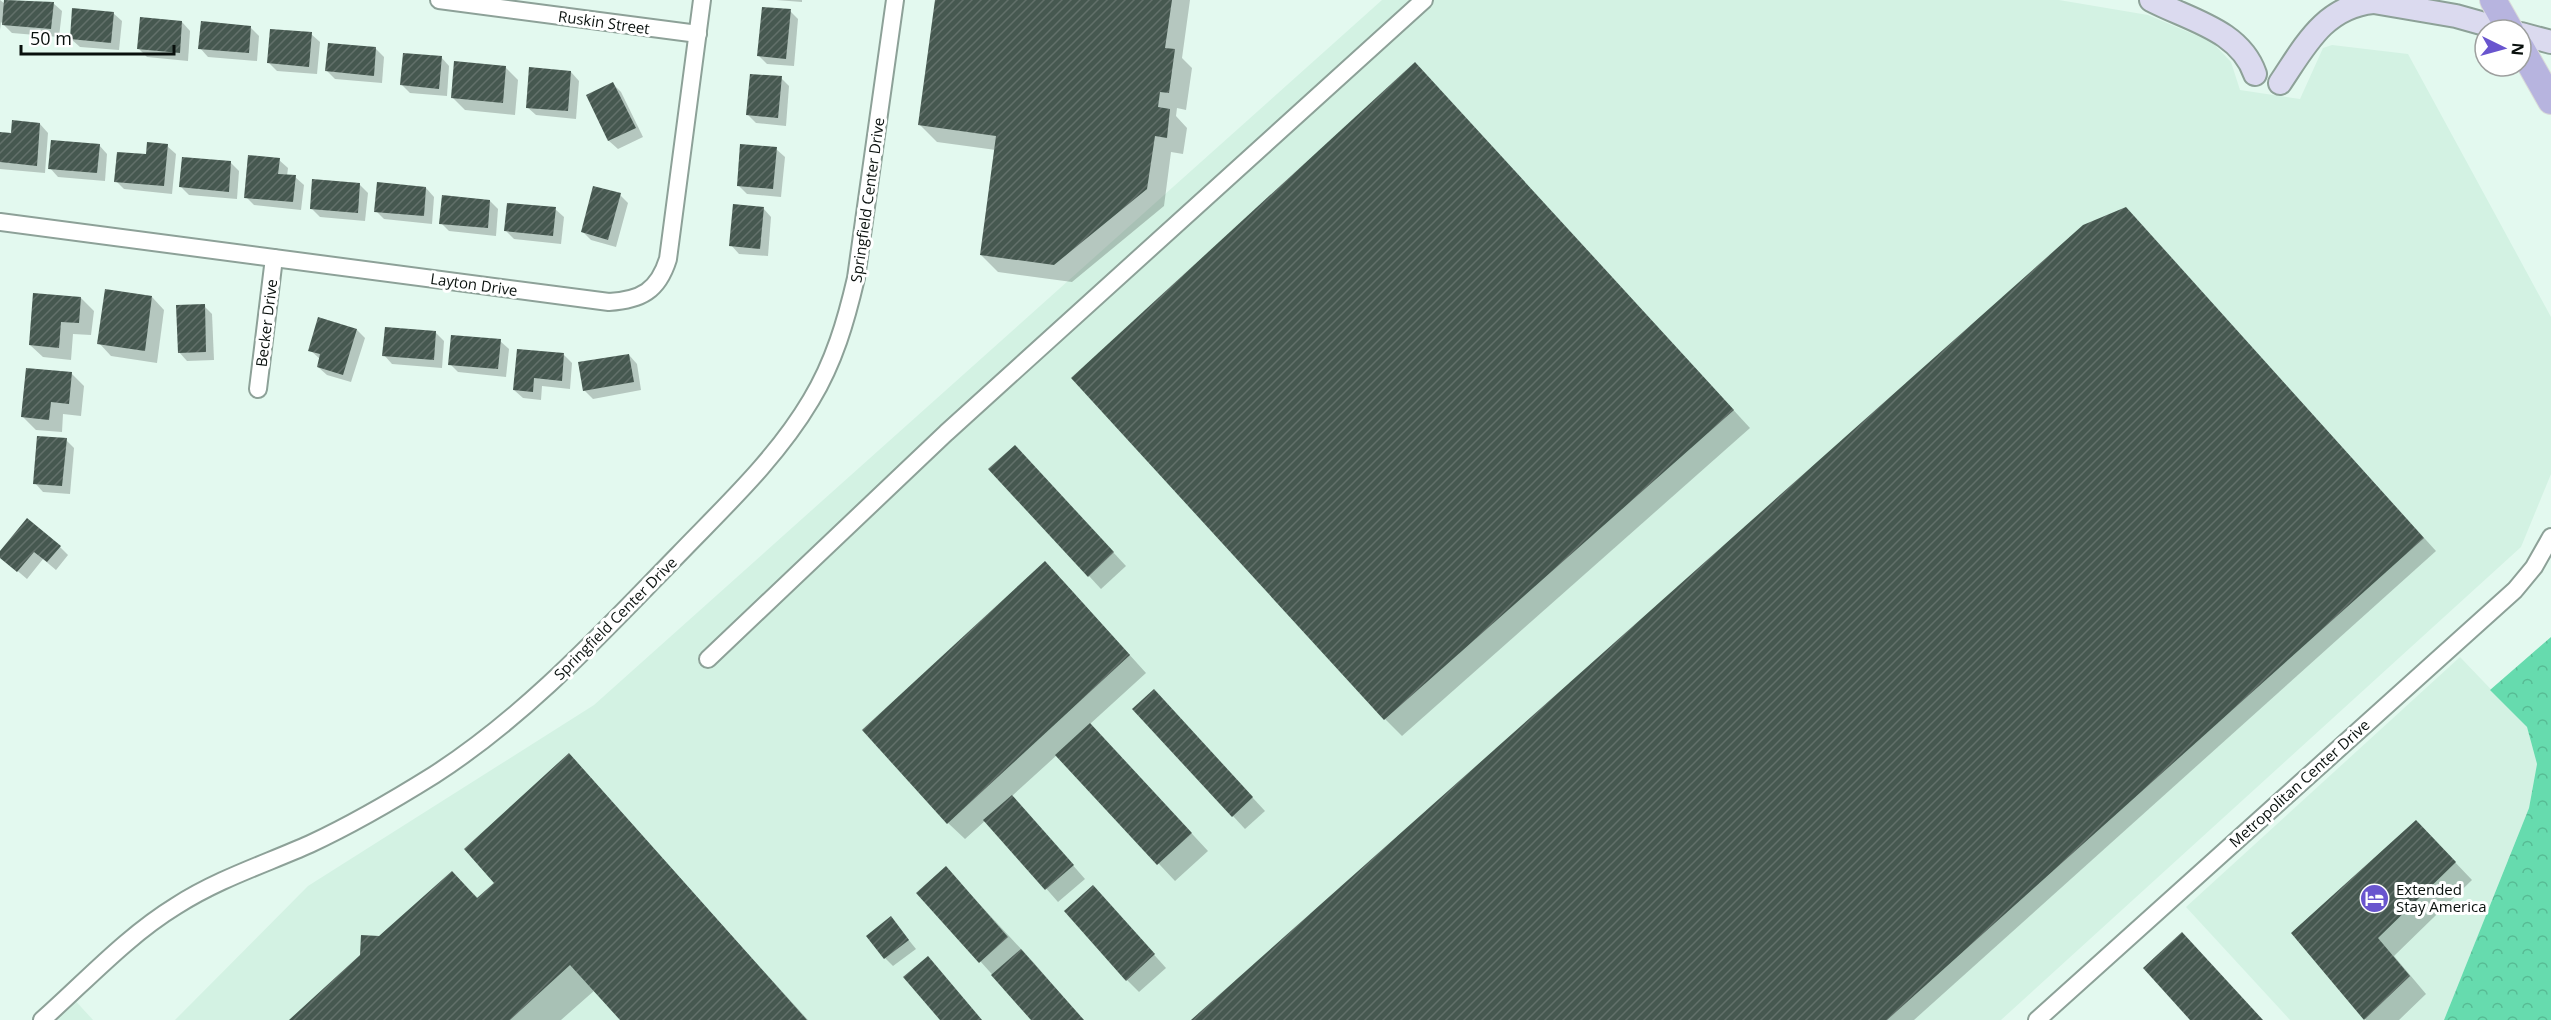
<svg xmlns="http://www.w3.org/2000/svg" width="2551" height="1020" font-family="'Open Sans',sans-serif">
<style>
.built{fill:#d3f2e3}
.forest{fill:url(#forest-crowns)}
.shadow{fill:#0003}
.building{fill:url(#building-hatch)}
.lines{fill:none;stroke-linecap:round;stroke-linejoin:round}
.street-casing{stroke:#8da198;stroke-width:20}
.secondary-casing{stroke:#8da198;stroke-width:26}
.primary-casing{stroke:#d8d9d8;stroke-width:28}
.street{stroke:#fff;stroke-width:16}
.secondary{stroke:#dbdaef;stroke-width:22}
.primary{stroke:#b7b4df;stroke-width:26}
.labels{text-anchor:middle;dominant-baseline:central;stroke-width:6;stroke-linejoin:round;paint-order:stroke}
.street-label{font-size:15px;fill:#09100d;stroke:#fff}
.poi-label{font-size:15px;fill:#09100d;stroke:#fff;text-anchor:start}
</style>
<defs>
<pattern id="forest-crowns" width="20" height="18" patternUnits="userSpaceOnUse" patternTransform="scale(1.5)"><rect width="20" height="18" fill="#66dbae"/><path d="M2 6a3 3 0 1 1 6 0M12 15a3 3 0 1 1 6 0" fill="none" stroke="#57bb94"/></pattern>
<pattern id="building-hatch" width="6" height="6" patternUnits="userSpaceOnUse" patternTransform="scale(1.5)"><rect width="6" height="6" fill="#465850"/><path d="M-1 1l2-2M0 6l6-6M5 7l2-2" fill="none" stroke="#62706a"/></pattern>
</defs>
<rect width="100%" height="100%" fill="#e3f9ef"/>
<g class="built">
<polygon points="1382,0 2059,0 2148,15 2212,42 2231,62 2240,90 2300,99 2323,48 2332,45 2408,54 2551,317 2551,474 2521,547 2001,1020 175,1020 308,886 594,705"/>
<polygon points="2460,657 2527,727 2537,764 2529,808 2444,1020 2290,1020 2186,907"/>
<polygon points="70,995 93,1020 42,1020"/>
</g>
<polygon class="forest" points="2551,637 2551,1020 2444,1020 2529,808 2537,764 2527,727 2490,690"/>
<g class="shadow">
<polygon points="0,0 5,4 6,0 53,3 62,11 59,37 12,33 1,22 0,30"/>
<polygon points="776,0 802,0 802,2"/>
<polygon points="937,0 1190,0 1182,58 1192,68 1186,110 1177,108 1176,116 1187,128 1183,154 1171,152 1164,206 1072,282 998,272 981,255 996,150 937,142 920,125"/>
<polygon points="790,11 798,19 794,66 767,64 759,56"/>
<polygon points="113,13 122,21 119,50 80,47 71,39"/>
<polygon points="182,22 190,31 188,61 147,57 139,49"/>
<polygon points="250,27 259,36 257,61 208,57 200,48"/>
<polygon points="311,34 320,42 317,74 277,71 268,62"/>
<polygon points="376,49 384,57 382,83 335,79 327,71"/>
<polygon points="441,57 449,66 447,96 410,93 402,85"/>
<polygon points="505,67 518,80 515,115 465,110 453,98"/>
<polygon points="571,72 579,81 576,119 536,115 527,107"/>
<polygon points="781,78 789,86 786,126 756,123 748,115"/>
<polygon points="1431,81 1750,428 1402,736 1385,719"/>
<polygon points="613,84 621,92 643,137 618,149 609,141 588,96"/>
<polygon points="40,124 48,133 45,173 0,169 0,134 12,135"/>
<polygon points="99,145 107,154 105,181 58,177 50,168"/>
<polygon points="167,146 176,154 172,194 124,189 116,181"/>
<polygon points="776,149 785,157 781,197 747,194 738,185"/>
<polygon points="279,160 288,168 287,176 295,177 304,185 301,210 254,205 246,197"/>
<polygon points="231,163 239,171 237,199 189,195 181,187"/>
<polygon points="360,185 368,193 365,221 320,217 311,208"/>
<polygon points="426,188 434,197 432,224 384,219 376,211"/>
<polygon points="620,195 628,203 616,247 591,240 583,232"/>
<polygon points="490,201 498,209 496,236 449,231 441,223"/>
<polygon points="763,208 771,217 768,256 739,254 731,245"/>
<polygon points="555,209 564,217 561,244 514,239 506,231"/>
<polygon points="2138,222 2436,551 1914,1020 1194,1020"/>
<polygon points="152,297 164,310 157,363 111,356 99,343"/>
<polygon points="81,298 94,311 91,335 73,334 71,360 43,357 30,345"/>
<polygon points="204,306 212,314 214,360 187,361 179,352"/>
<polygon points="357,330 365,338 351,382 327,375 318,367 320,359 310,350"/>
<polygon points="436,333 444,341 442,368 392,364 384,355"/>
<polygon points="500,341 509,349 506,377 458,372 450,364"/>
<polygon points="564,355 572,363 570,389 542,386 541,400 523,398 514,390"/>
<polygon points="629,355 637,364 641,390 593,399 584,390"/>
<polygon points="71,373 84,386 81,416 63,414 62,432 36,430 23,417"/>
<polygon points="66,440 74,448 70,494 43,492 35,483"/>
<polygon points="1027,460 1126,566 1101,589 1089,576"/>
<polygon points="60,547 68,555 56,570 43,559 27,579 0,556 0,553"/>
<polygon points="1062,580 1146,673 1090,724 1208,851 1175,881 1057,755 1012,796 1085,879 1058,902 986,820 965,839 948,823"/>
<polygon points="1166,704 1265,811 1245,829 1134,709"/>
<polygon points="569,756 808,1020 622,1020 595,990 561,1020 291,1020 452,873 479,899 496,883"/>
<polygon points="2433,839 2472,880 2394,956 2426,994 2399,1020 2366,1020 2293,934"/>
<polygon points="958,881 1034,963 1083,1020 1033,1020 919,893"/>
<polygon points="1105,900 1166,968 1139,992 1127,980"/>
<polygon points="891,918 916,949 893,966 885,958"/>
</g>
<g class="building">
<polygon points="4,0 54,2 51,29 2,25"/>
<polygon points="935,0 1172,0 1165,48 1175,49 1169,93 1160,92 1158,107 1170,109 1167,138 1155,136 1147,189 1054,265 980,255 996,136 918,125"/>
<polygon points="762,7 791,9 786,59 757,56"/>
<polygon points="72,8 114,12 111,43 70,39"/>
<polygon points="140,17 182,21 180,53 137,49"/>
<polygon points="201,21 251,26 249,53 198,49"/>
<polygon points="270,29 312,32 309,67 267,63"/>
<polygon points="328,43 376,47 374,76 325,71"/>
<polygon points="403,53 442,56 439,89 400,85"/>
<polygon points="454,61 506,66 503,103 451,98"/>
<polygon points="1415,62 1734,410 1384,720 1071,378"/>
<polygon points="529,67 571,71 568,111 526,108"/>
<polygon points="750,74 782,76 778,118 746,115"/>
<polygon points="613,82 636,128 608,141 586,95"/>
<polygon points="12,120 40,123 37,166 0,162 0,132 11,133"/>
<polygon points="51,140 100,144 97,173 48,169"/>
<polygon points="147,142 168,144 164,186 114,182 117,152 146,154"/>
<polygon points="740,144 777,147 773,189 737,186"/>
<polygon points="248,155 280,158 278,174 296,175 293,202 244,198"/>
<polygon points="182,157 231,161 229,192 179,187"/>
<polygon points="312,179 360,183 358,213 310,209"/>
<polygon points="377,182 426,187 424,216 374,212"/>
<polygon points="593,186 621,193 608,240 581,232"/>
<polygon points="442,195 490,200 488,228 439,224"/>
<polygon points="507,203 556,207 553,236 504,231"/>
<polygon points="733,204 764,207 760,249 729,246"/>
<polygon points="2126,207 2424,538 1887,1020 1191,1020 2083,225"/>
<polygon points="105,289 152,296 145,351 97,344"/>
<polygon points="33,293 81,297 79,323 61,322 59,348 29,345"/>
<polygon points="205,304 206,352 178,353 176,305"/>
<polygon points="318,317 357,329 343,375 317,367 320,354 308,351"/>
<polygon points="385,327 436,331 434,360 382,356"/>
<polygon points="451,335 501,339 498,369 448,365"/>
<polygon points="517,349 564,353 562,381 534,378 533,392 513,390"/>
<polygon points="629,354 634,382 583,391 578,362"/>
<polygon points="26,368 72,372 69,404 51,402 49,420 21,417"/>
<polygon points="37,436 67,438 62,486 33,484"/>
<polygon points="1015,445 1114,552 1088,577 988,469"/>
<polygon points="27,518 61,546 47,562 34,552 17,572 0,558 0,551"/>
<polygon points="1045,561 1130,655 947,824 862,730"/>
<polygon points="1154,689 1253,797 1232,817 1132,709"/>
<polygon points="1090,723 1192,833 1157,865 1055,755"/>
<polygon points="569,753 807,1020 620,1020 570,965 510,1020 289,1020 360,955 361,935 379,936 452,871 477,898 494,883 464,849"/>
<polygon points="1012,795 1074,865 1045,890 983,820"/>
<polygon points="2416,820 2456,862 2378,938 2410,976 2364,1020 2291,933"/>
<polygon points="946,866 1008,937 979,963 916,893"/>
<polygon points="1093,885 1155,954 1126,981 1064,911"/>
<polygon points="891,916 909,940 884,959 866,936"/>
<polygon points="2182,932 2263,1020 2190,1020 2143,968"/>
<polygon points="1021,949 1084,1020 1031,1020 991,975"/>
<polygon points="928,956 982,1020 940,1020 903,977"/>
</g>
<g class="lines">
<defs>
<g id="street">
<polyline points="439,0 698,34"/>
<path d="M 0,222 L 609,302 C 641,300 658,291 668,259 L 702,0"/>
<polyline points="258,389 274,258"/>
<polyline points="708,659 946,433 1424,0"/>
<path d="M 42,1020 C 85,982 127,936 176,906 C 218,879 265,864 310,844 C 353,824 394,800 434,775 C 527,715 602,633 678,555 C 725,506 776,459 811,400 C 834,362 846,321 856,278 L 895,0"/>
<polyline points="2037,1020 2515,590 2534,567 2551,537"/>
</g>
<g id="secondary">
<path d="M 2151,0 C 2189,20 2240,30 2255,74"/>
<polyline points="2362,0 2456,16 2506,30"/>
<polyline points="2521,34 2551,42"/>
<path d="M 2280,83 C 2305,46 2324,7 2373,2"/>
</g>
<g id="primary">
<polyline points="2493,0 2510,30"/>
<polyline points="2521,48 2551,101"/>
</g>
</defs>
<use href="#street" class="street-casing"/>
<use href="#secondary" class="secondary-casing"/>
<use href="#primary" class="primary-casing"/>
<use href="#street" class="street"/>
<use href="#secondary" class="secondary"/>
<use href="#primary" class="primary"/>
</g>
<defs>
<symbol id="hotel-disc" viewBox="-11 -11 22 22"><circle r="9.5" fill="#6955ce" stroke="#fff"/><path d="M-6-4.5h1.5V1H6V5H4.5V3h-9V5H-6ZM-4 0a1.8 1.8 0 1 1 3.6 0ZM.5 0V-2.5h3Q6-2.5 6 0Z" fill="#fff"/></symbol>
</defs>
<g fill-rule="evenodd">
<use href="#hotel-disc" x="2358" y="882" width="33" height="33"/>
</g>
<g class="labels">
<g class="street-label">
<text transform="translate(604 22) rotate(8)">Ruskin Street</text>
<text transform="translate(867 200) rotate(-82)">Springfield Center Drive</text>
<text transform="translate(474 284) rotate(8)">Layton Drive</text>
<text transform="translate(266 323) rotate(-83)">Becker Drive</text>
<text transform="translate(615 618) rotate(-45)">Springfield Center Drive</text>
<text transform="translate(2299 783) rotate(-42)">Metropolitan Center Drive</text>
</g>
<g class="poi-label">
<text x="2396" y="889">Extended<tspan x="2396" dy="17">Stay America</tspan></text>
</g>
</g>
<g transform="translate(2503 48) rotate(95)"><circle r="28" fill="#ffffff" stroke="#9d9f9e" stroke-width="1.5"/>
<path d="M0-4.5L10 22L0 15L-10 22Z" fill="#6955ce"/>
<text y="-9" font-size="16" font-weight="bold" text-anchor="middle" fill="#09100d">N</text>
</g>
<path d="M21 45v9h153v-9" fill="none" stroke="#09100d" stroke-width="3"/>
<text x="30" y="45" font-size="18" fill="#09100d" stroke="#ffffff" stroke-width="4.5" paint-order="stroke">50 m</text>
</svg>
